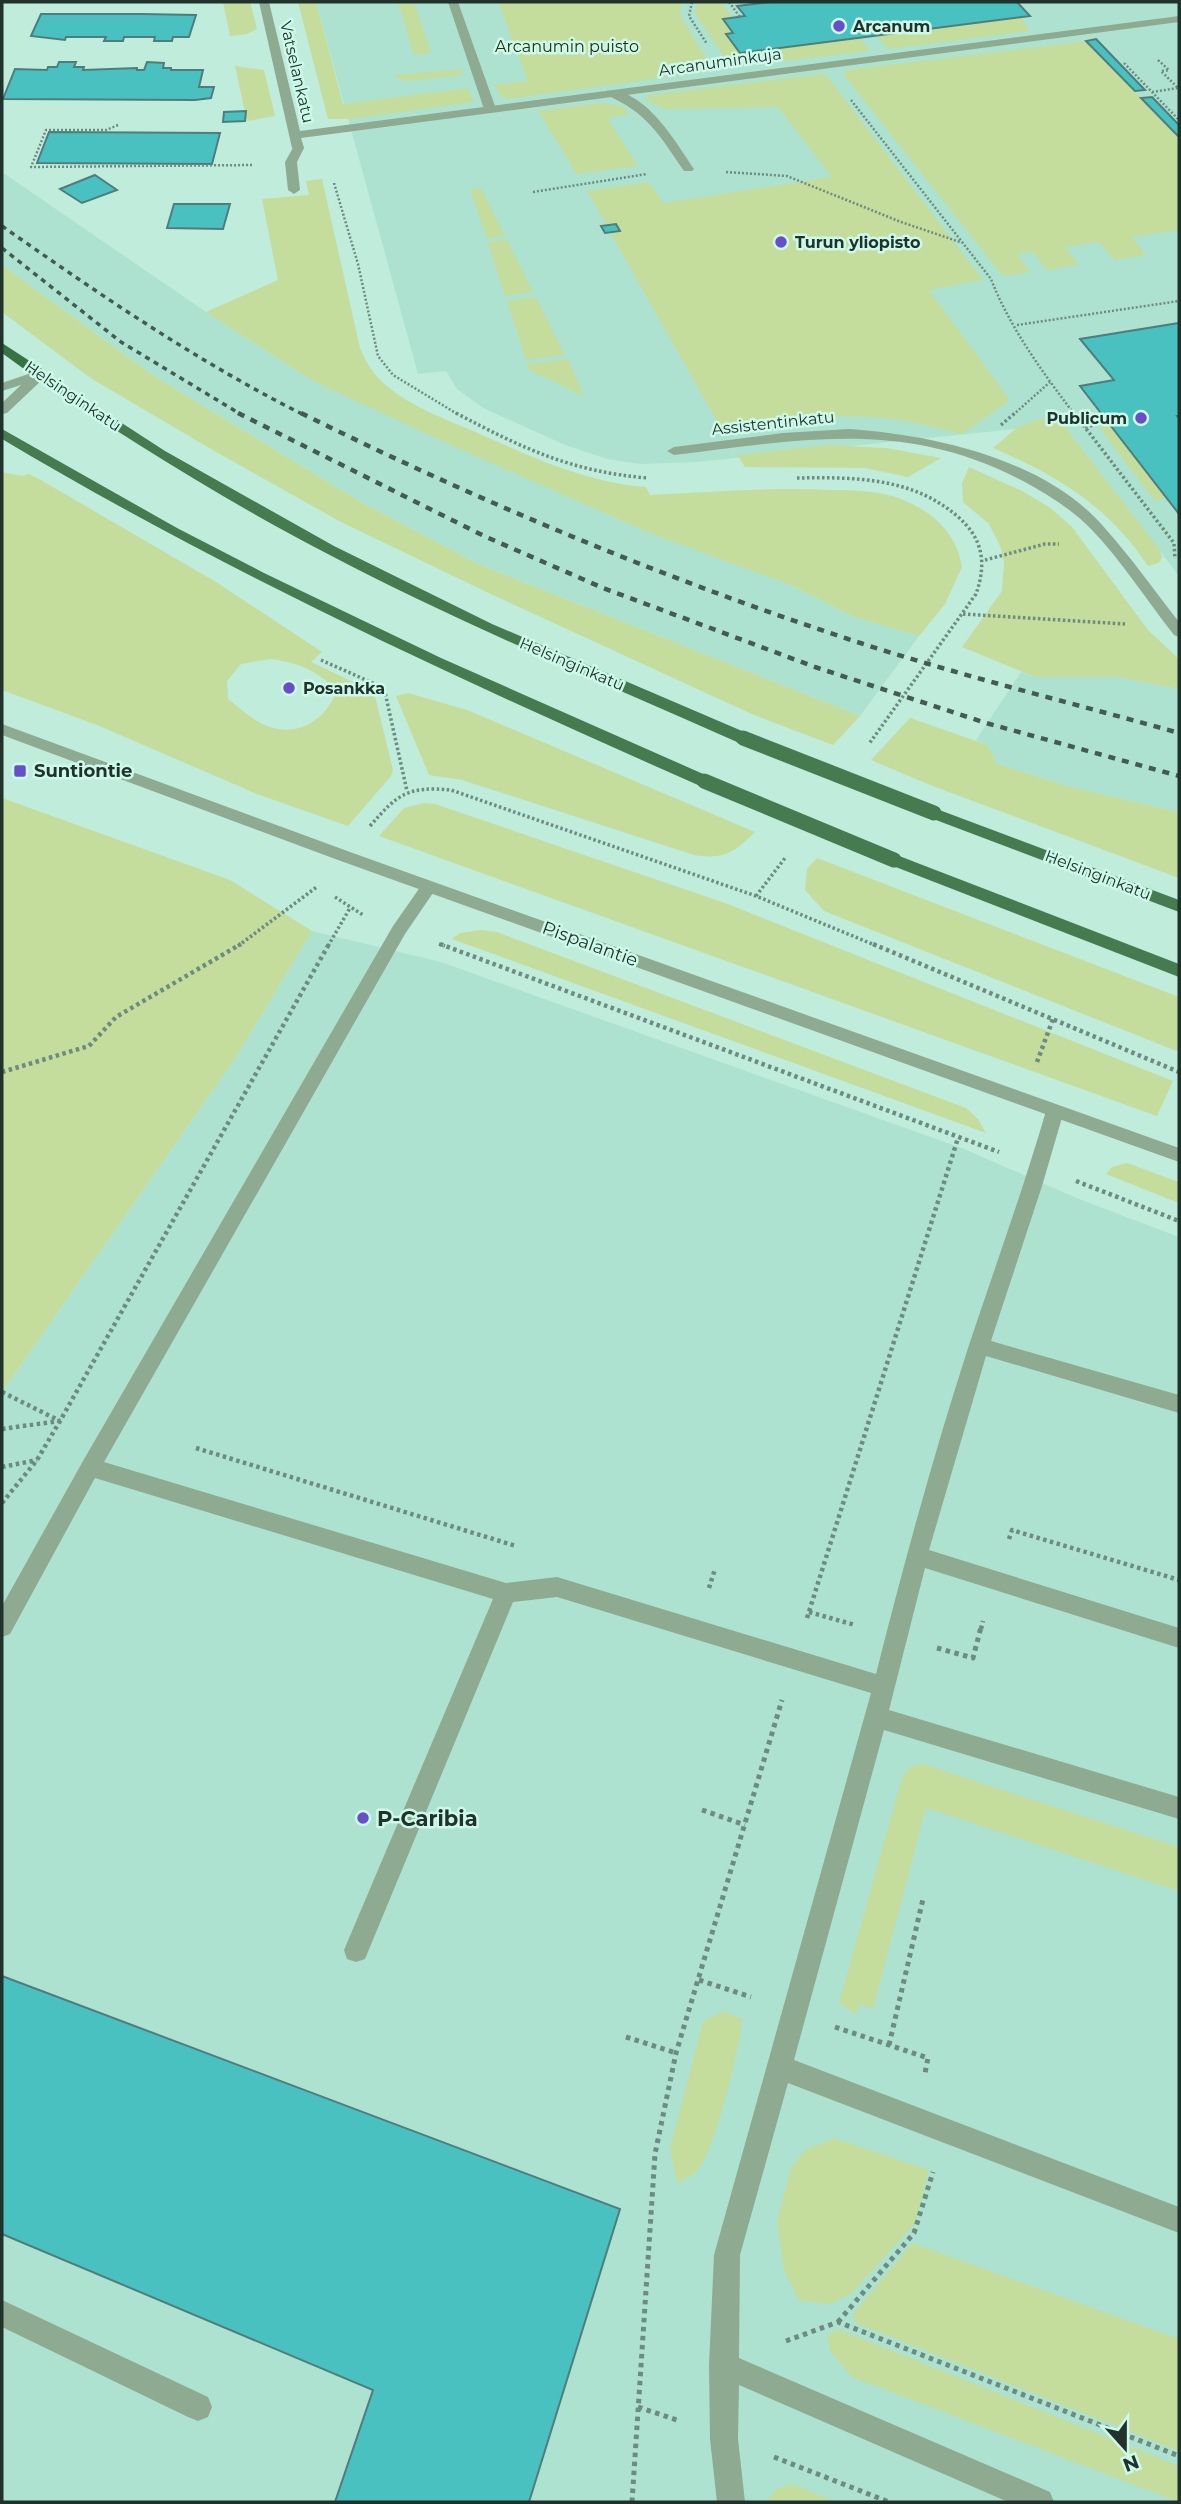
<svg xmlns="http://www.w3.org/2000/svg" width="1181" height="2504" font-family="Montserrat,sans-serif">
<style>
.built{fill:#aee2d0}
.green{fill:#c4dc9c;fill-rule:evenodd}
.building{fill:#49c1c1;stroke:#507d7c;stroke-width:2}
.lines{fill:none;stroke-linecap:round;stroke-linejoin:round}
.path-far3{stroke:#6d8b81;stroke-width:2.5;stroke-dasharray:2 2;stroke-linecap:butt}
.path-far2{stroke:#6d8b81;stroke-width:3.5;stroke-dasharray:2.5 2.5;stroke-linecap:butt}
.path-far1{stroke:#6d8b81;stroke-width:4.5;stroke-dasharray:3.5 3.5;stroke-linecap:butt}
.path{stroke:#6d8b81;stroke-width:5;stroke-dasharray:4.5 4.5;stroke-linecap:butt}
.service{fill:#8eaa91;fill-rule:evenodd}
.minor{fill:#8eaa91;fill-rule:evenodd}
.tertiary{fill:#8eaa91;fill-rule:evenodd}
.primary{fill:#457b4f;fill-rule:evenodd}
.trunk{fill:#367243;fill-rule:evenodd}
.rail-far1{stroke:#445b53;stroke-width:3.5;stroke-dasharray:5 5;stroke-linecap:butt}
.rail{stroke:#445b53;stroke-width:4.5;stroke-dasharray:7 7;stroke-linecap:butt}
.primary-bridge{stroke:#457b4f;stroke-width:15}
.poi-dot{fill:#684ec7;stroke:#cdf9ea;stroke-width:2.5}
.labels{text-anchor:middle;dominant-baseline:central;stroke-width:5;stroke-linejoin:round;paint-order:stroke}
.far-poi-label{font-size:16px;font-weight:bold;fill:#21322d;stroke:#cdf9ea;text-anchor:start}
.far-park-label{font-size:16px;fill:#242f0e;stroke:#cdf9ea}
.far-street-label{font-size:16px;fill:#21322d;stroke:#cdf9ea}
.poi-label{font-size:18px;font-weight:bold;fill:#21322d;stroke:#cdf9ea;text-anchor:start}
.street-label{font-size:18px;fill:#21322d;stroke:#cdf9ea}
.near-poi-label{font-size:21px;font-weight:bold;fill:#21322d;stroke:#cdf9ea;text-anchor:start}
</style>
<rect width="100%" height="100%" fill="#c0ecdc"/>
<g class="built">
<polygon points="316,2 1179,2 1179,576 1069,432 1065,424 697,462 640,464 607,459 565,445 483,408 457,389 446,371 418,374"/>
<polygon points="2,172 206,312 311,380 620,520 793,586 854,617 919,636 860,716 478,564 359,501 154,376 2,265"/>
<polygon points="1021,672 1035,677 1118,677 1179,689 1179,812 1067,786 996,763 988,745 976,740"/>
<polygon points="312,931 441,962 964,1149 1079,1199 1179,1237 1179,2502 2,2502 2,1392 238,1054"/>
</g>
<g class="green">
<polygon points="223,2 250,2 257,29 247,34 230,36"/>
<polygon points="298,2 316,2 343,104 468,88 474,102 352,119 328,119"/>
<polygon points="398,2 414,2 431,53 414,55"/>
<polygon points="498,2 682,2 680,15 714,71 508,99 501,96 494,85 528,81"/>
<polygon points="699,2 721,2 733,18 733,33 727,35 740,53 860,38 870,51 731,67 696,15 695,8"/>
<polygon points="1022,17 1029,31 888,49 877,36"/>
<polygon points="1086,41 1179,137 1179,230 1132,237 1146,255 1115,260 1099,242 1065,247 1079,265 1047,270 1033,252 1017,254 1030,272 1003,276 844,75 846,70"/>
<polygon points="235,66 264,70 275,116 247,121"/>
<polygon points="462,69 464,73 457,76 405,81 396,78 395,75"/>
<path d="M 821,74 L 827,76 L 983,280 L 929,290 L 1010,400 L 962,434 C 940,429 917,422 894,419 C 836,412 778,420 721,428 L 610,232 L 619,231 L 616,224 L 607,225 L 587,191 L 649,182 L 663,203 L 832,177 L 778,107 L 666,109 L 645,100 L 649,95 Z"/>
<polygon points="601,103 623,106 629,114 607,118 638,166 577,174 538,111"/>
<path d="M 322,179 L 360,348 C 366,363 375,377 388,387 C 412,407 445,419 473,431 C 530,456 583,482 646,487 L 650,495 C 711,492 772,487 832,490 C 855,490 880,491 901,499 C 932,511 957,533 962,567 L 945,604 L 919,636 L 854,617 L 793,586 L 645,531 L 442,441 L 311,380 L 206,312 L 278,280 L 262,199 L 309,195 L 306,181 Z"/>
<polygon points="481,188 505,236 487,239 470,189"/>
<polygon points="507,240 533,292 505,296 488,242"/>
<polygon points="2,265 154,376 359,501 478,564 860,716 833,745 754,715 493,595 341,522 218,453 92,379 2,312"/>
<polygon points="536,297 565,355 526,360 507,301"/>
<polygon points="568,359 584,396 529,370 527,364"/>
<path d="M 1047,417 C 1059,417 1064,421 1069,432 L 1160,550 L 1162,557 L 1159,563 L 1148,566 C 1108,506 1058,476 993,448 L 1019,426 Z"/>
<polygon points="1110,425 1167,498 1155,501 1099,427"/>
<polygon points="829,445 886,448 941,458 908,477 865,468 745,467 737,455"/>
<polygon points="969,467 1022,491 1049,507 1072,527 1148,630 1179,659 1179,689 1118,677 1035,677 962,647 1002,591 1004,562 1001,548 989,524 963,502 962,483"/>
<path d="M 2,472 L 22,476 L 29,474 L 39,479 L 216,582 L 322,652 L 311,662 L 374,692 L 393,770 L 391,776 L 348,826 L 257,794 L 97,725 L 2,690 ZM 271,659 C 299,663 317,670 337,691 C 326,718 301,737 270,727 C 254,722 241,709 228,699 L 227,681 L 241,664 Z"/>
<path d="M 408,693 L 467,710 L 755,832 C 735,852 724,860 694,855 L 462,780 L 429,775 L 396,696 Z"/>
<polygon points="910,718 988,745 996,763 1067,786 1179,812 1179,878 930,785 871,760"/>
<polygon points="2,798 230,880 312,931 238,1054 2,1392"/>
<polygon points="424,803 435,804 725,903 1173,1081 1157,1116 379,836 404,808"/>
<polygon points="817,858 1179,997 1179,1052 824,911 805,890 807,869"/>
<polygon points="480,930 497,932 966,1108 978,1119 986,1133 452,939 460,933"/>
<polygon points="1127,1163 1179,1182 1179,1203 1106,1174 1112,1167"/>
<polygon points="923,1764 1179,1847 1179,1891 926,1808 873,2009 859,2004 856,2014 839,2003 902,1778 910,1767"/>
<path d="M 724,2011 L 742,2019 C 740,2047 715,2152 696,2172 C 691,2176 683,2180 677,2183 L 670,2149 L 703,2021 Z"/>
<polygon points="834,2138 929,2170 915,2223 851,2294 829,2304 799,2300 784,2270 777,2221 791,2168 805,2150"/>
<polygon points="912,2243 1179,2339 1179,2451 856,2323 852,2315"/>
<polygon points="838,2329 1179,2466 1179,2502 852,2377 830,2351 827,2336"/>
<polygon points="792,2484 836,2502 767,2502 775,2490"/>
</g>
<g class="building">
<polygon points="770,2 1017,2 1030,16 740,53 726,34 733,33 723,19 745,16 737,6"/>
<polygon points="41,14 142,14 196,15 189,37 173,37 172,41 154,41 155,37 124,37 123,41 104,41 106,37 66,37 65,40 31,36"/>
<polygon points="1096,39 1145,90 1135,91 1086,41"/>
<polygon points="59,62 76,62 74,67 84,67 83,70 137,68 137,70 144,70 147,62 164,63 163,68 171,68 171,70 203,70 199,87 214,87 211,98 195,100 3,99 15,69 47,70 48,67 57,67"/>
<polygon points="1152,97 1179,125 1179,137 1141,98"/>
<polygon points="246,111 245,121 223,122 224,112"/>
<polygon points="49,132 220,133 212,164 37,163"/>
<polygon points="95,175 117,190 82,203 60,189"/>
<polygon points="174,204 230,204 223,229 167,228"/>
<polygon points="616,224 620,231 605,233 601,226"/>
<polygon points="1179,323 1179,416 1177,416 1179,419 1179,514 1080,386 1114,380 1080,339"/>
<polygon points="2,1976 620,2209 529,2502 335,2502 373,2390 2,2234"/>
</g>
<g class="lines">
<g class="path-far3">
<polyline points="692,2 689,16 707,44"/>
<polyline points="729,2 740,17"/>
<polyline points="1158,60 1169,70 1161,71 1179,89"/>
<polyline points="1124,63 1179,120"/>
<polyline points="1152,92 1178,88"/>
<path d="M 851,100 L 991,279 C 1010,328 1043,373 1075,415"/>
<polyline points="118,125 106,130 46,130 31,167 252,165"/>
<polyline points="726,172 787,176 901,222 960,242"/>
<polyline points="334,183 358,264 378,356 393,375 459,415"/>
<polyline points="533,192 647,174"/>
<polyline points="1017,325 1179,301"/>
<polyline points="1013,415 1050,382"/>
</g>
<g class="path-far2">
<path d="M 456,413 C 522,448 572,472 648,478"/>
<polyline points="1074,413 1174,543 1175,559"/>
<polyline points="1001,425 1015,413"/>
<polyline points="1085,427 1108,422"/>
<path d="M 797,478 C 853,477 912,477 957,516 C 983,538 987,563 976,594 L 869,744"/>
<polyline points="985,560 1045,544 1059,544"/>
<polyline points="963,614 1125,624"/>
<polyline points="321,660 384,688 407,791"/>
<path d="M 370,826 C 398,794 407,786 451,790 L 756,896 L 877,946"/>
<polyline points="756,896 785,858"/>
<polyline points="335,897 363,915"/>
<polyline points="439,944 445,946"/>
<polyline points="238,946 318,886"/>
<polyline points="328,946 350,908"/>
</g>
<g class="path-far1">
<polyline points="440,944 999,1152"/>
<polyline points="873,944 1179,1072"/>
<polyline points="1037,1062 1053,1019"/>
<polyline points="2,1072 89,1046 116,1017 241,944"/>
<polyline points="1076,1181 1179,1221"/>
<polyline points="2,1392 60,1421"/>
<polyline points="2,1429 59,1421"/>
<polyline points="196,1448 516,1546"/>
<polyline points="2,1467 37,1460"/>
<polyline points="2,1503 37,1460 60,1421 329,944"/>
<polyline points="1009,1539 1012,1530 1179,1580"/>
<polyline points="709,1588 715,1569"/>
<polyline points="809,1612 855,1625"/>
<polyline points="807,1618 958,1138"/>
<polyline points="981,1629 983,1621"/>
</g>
<g class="path">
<polyline points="937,1648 973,1658 981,1627"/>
<polyline points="702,1810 745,1825"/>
<polyline points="699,1980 751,1997"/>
<polyline points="835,2027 928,2058 925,2073"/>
<polyline points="626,2037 676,2053"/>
<polyline points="889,2045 923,1899"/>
<polyline points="838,2322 914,2233 933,2172"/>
<polyline points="786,2341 838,2322 1179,2456"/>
<polyline points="638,2407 677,2420"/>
<polyline points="774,2457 889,2502"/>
<polyline points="632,2502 655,2154 676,2053 782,1700"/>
</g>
<g class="service">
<polygon points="448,2 458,2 496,109 494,111 484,109"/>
<path d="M 606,91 C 644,87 676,142 694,169 L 692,171 L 684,171 C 660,136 647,112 606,95 Z"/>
<polygon points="298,145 304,148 297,162 300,190 294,194 288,190 285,162 294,146"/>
<path d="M 429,881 L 437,887 L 405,934 L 104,1462 L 506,1583 L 557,1577 L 876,1674 C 904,1563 934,1453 969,1345 C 995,1267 1023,1190 1046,1111 L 1049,1106 L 1061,1106 L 1064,1111 L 1042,1186 L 991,1341 L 1179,1395 L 1179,1413 L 986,1356 L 929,1550 L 1179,1628 L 1179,1648 L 925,1568 L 889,1710 L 1179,1797 L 1179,1819 L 884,1730 L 794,2060 L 1179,2207 L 1179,2233 L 788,2083 L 740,2255 L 739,2358 L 1050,2492 L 1054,2502 L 1008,2502 L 739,2385 L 738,2439 L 745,2502 L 717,2502 L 710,2439 L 709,2365 L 714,2255 L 871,1693 L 557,1597 L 513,1602 L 365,1959 L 356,1962 L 347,1959 L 344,1950 L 493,1599 L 95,1478 L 10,1634 L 2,1637 L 2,1606 L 83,1461 L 393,926 L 423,883 Z"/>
<polygon points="2,2300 208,2397 212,2407 208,2417 198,2421 188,2417 2,2327"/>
</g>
<g class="minor">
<polygon points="259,2 269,2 300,131 1179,16 1179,22 301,138 304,148 298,151 292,148"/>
<path d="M 849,429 C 934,435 1044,459 1103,526 C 1130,556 1154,590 1179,622 L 1179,637 L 1174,635 C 1147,601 1122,561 1092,530 C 1073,510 1047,494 1023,481 C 904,418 799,440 674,455 L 667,451 L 674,447 L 783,433 Z"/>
</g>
<g class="tertiary">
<polygon points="40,370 45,371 45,377 7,413 2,414 2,403 21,385 2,391 2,383"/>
<polygon points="2,724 350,852 1179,1148 1179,1162 338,860 2,735"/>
</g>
<g class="primary">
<path d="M 40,370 L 165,451 L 334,546 L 492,624 L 749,734 L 751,738 L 743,743 L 737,742 C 599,681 459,623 324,552 C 224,500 129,440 35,377 L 35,371 Z"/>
<path d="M 2,429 L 177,528 L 264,573 L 441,658 L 710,777 L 712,781 L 704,786 L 698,785 C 460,680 225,572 2,439 Z"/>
<polygon points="934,808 1179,900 1179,912 928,817 926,813"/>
<polygon points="894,854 1179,964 1179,977 888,864 886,860"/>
</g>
<polygon class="trunk" points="2,343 45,371 45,377 35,377 2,353"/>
<g class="rail-far1">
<path d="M 2,226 C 99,294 198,362 304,415"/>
<polyline points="2,248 121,342 242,415"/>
</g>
<g class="rail">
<polyline points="238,413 484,536 603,588 815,667 986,723 1179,776"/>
<path d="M 301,413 C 478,501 660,577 848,639 C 957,675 1069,702 1179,733"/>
</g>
<g class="primary-bridge">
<polyline points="743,738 934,813"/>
<polyline points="704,781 894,860"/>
</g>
</g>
<g class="poi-dot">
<circle cx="839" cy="26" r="7"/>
<circle cx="781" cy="242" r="7"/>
<circle cx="1141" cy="418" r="7"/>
<circle cx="289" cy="688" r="7"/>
<rect x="13" y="764" width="14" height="14" rx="3.5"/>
<circle cx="363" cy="1818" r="7"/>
</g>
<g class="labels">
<g class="far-poi-label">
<text x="853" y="26">Arcanum</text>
<text x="795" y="242">Turun yliopisto</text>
<text x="1127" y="418" text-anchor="end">Publicum</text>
<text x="303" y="688">Posankka</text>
</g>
<g class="far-park-label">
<text x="567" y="46">Arcanumin puisto</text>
</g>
<g class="far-street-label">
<text transform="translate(720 62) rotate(-8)">Arcanuminkuja</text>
<text transform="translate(297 72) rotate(77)">Vatselankatu</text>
<text transform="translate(73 396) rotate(34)">Helsinginkatu</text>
<text transform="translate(773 423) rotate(-6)">Assistentinkatu</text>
<text transform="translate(572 664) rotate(23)">Helsinginkatu</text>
<text transform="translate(1098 875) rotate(21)">Helsinginkatu</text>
</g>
<g class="poi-label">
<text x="34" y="771">Suntiontie</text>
</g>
<g class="street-label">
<text transform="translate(590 944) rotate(20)">Pispalantie</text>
</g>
<g class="near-poi-label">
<text x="377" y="1818">P-Caribia</text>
</g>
</g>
<rect width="1181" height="2504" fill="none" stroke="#21322d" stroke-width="7"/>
<g transform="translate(1125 2448) rotate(159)" stroke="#cdf9ea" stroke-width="5" paint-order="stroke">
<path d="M0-5L12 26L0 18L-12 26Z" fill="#21322d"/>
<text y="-10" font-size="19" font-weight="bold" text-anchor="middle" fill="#21322d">N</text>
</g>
</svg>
